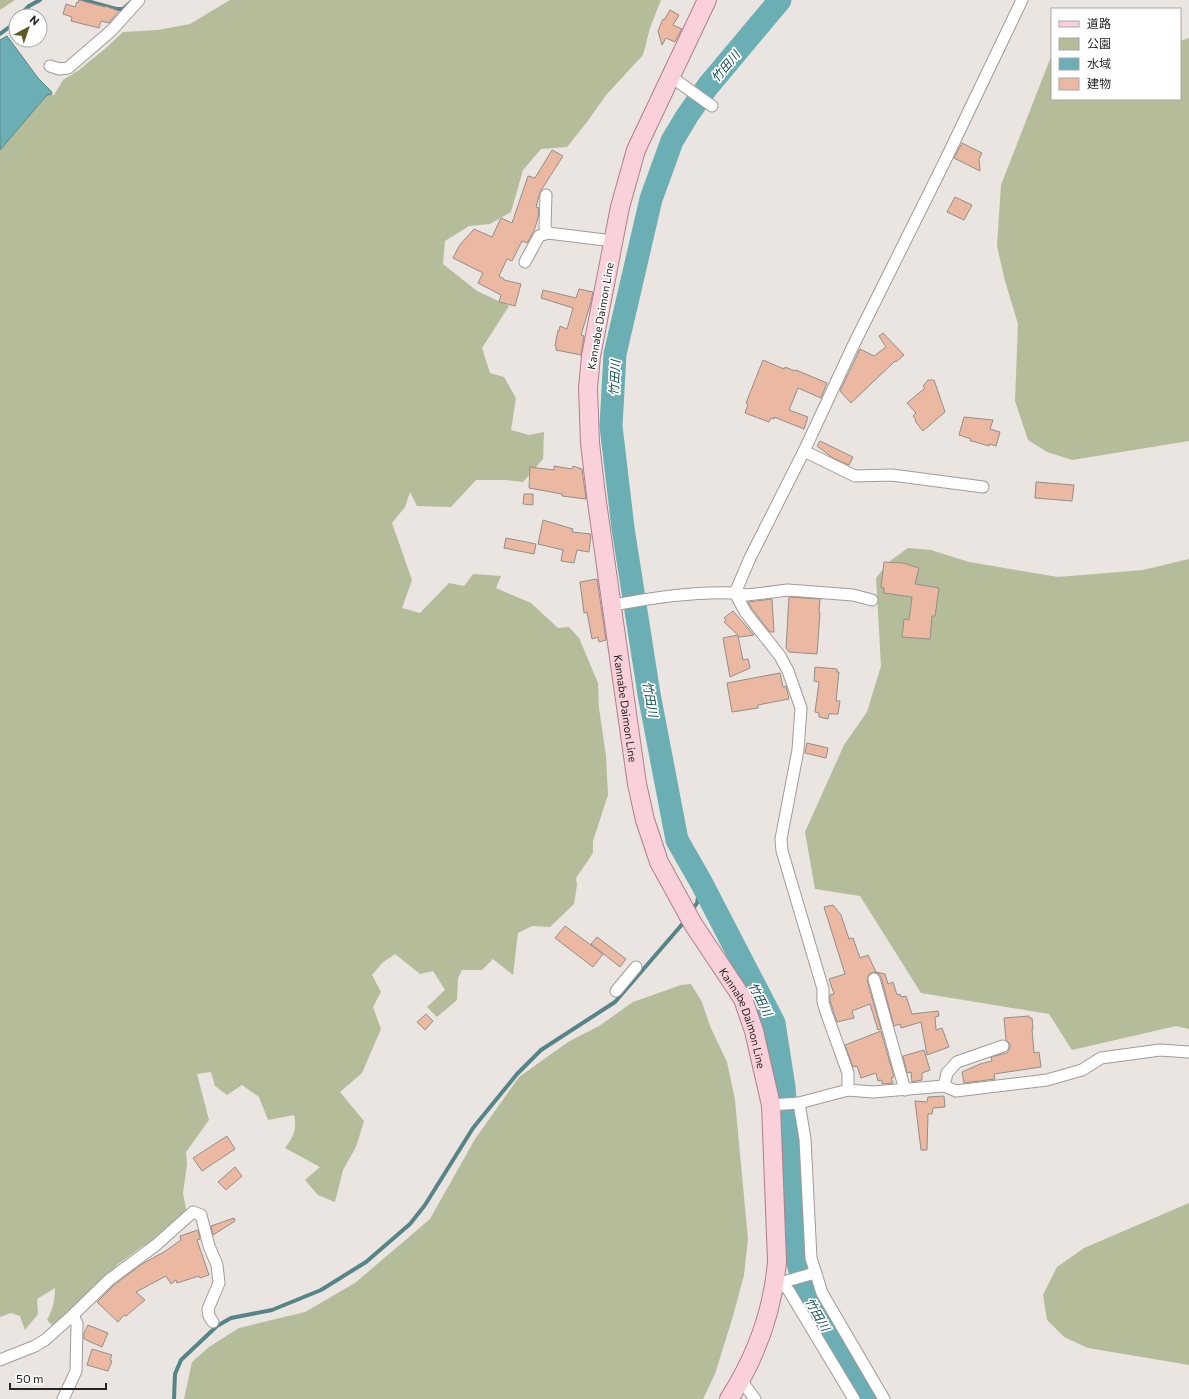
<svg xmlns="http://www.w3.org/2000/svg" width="1189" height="1399" font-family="Commissioner,'Noto Sans JP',sans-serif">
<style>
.green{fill:#b4bc9a}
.water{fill:#6baeb4;stroke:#568588}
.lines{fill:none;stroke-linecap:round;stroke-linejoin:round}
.stream{stroke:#568588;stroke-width:4}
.river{stroke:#6baeb4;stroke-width:23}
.building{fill:#ebb8a1;stroke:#938e8b}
.minor-casing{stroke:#a09b98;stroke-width:13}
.primary-casing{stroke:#ad808a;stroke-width:20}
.minor{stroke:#fff;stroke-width:11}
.primary{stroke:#fad0da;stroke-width:18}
.labels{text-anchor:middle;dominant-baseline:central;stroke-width:3.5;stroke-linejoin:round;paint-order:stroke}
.street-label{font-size:11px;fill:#262523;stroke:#fff}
.water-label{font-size:12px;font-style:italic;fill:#0d4b4f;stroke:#fff}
</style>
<rect width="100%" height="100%" fill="#eae5e0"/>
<g class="green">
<polygon points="0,0 15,0 0,10"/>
<path d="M 230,0 L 661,0 L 650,28 L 643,55 L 606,95 L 587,122 L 567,147 L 541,149 L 523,170 L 511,212 L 490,224 L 469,226 L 445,241 L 443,264 L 477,291 L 509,306 L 482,348 L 490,373 L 504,377 L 516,398 L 511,430 L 529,435 L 544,432 L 543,459 L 523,482 L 506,480 L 476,480 L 451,507 L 417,506 L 410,492 L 405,507 L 392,523 L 412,580 L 402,608 L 420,613 L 449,583 L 464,586 L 473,574 L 501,576 L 496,588 L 531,603 L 558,628 L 569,627 L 579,638 L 598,683 L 599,708 L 606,756 L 608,795 L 593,841 L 593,853 L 576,878 L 577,885 L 574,904 L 550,927 L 532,926 L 518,933 L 513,975 L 493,959 L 482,970 L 462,970 L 458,978 L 457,1000 L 437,1017 L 427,1007 L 445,990 L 433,971 L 420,974 L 395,954 L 382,963 L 372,975 L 381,992 L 373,1007 L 381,1029 L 362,1073 L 340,1092 L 364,1121 L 356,1147 L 343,1170 L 335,1202 L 318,1195 L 305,1180 L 320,1167 L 285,1148 C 294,1136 297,1129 294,1115 L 268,1120 L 259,1097 L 242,1085 L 227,1095 L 215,1086 L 211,1072 L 197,1074 L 209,1120 L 186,1152 L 187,1164 L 183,1193 L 187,1214 L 156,1242 L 144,1245 L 117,1265 L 94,1290 L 53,1326 L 47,1320 C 53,1309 55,1300 55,1288 L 37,1299 L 38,1314 L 25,1330 L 20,1316 L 11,1313 L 0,1317 L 0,150 L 47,95 L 54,95 L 63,80 L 79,70 L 106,48 L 123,32 L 158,30 L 190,24 Z"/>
<polygon points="1189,38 1189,441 1072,460 1047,452 1028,440 1015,401 1018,324 1005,281 997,246 1001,185 1052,54 1052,99 1180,99 1180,41"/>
<polygon points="908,548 931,550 969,562 1058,577 1143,570 1189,559 1189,1029 1176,1026 1072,1050 1049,1014 921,993 860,896 815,889 805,832 844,745 867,712 881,666 876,578 890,561"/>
<polygon points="691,984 702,1002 710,1026 727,1062 735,1100 748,1239 744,1275 733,1316 715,1374 703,1399 184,1399 192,1362 209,1347 239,1328 305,1312 355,1283 430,1219 475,1139 519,1077 568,1042 599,1026 633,1002 681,985"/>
<polygon points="1189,1203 1189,1365 1088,1348 1064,1337 1047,1320 1043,1295 1057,1267 1084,1248"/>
</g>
<polygon class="water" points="7,36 38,78 51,91 52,94 47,95 0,150 0,40"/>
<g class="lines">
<g class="stream">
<polyline points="84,0 116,9 123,9 131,2"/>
<polyline points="19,16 29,6 40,0"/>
<polyline points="0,34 12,25"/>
<polyline points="691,912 697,903 701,882"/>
<polyline points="174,1399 175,1374 181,1360 217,1326 231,1318 272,1310 321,1290 366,1262 410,1224 425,1205 473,1128 517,1074 541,1050 615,1002 685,921"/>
</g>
<polyline class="river" points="780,0 708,86 687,116 672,141 651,199 615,354 611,426 623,528 649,694 677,840 701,882 774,1023 784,1087 797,1259 805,1291 863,1388 868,1399"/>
</g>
<g class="building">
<polygon points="79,0 105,7 105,6 119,11 109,23 101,21 99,28 71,21 72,17 63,14 66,4 75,7 77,2 78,3"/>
<polygon points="670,10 679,15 673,25 682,29 675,42 666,38 662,45 658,31 663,19 664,20"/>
<polygon points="962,143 982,153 979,159 980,171 954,158"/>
<polygon points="552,150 563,156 540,192 536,207 539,208 538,218 534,231 527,243 522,241 512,261 507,259 499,276 504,279 504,280 521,284 515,306 499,302 501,295 478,283 483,273 453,258 459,246 474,229 492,237 501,218 512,223 528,176 535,178"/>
<polygon points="955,197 972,205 964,220 947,212"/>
<polygon points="579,289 593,292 590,305 581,335 584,336 581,355 556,350 556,346 555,346 558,330 559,331 560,326 567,329 573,308 541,298 543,290 576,298"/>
<polygon points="883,333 904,355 896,362 895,361 851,403 840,391 860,349 874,356 886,347 879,336"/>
<polygon points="763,360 784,369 785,367 795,371 796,370 827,383 821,398 798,388 789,410 808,417 804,429 774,417 774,419 771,418 769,422 745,413 748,404 746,403"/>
<polygon points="928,380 934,380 945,412 923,431 915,421 916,420 913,416 916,413 907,403 925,388 923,386"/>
<polygon points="964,417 993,420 990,429 1000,432 996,446 989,444 989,446 972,441 970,441 971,439 959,435"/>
<polygon points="820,441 853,457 849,465 833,458 817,446"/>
<polygon points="554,466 572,469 573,466 582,469 586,499 562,496 562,494 529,488 530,467 554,470"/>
<polygon points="1036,482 1074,485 1072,501 1035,498"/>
<polygon points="524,494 533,494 533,505 523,504"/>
<polygon points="543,520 573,529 572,532 591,534 589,552 577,550 574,563 561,561 563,550 538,544"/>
<polygon points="506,538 536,544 534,554 504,548"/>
<polygon points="884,562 903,563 919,568 915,584 939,588 935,616 932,616 930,639 902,637 904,619 909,620 912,597 884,593 884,588 881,587"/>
<polygon points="597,579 606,640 599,642 598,637 592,639 587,612 584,613 580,582"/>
<polygon points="789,597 820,599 819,613 820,613 817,654 789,652 786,648"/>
<polygon points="772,599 774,632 770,632 752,609 748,602"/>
<polygon points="733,611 754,635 740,637 738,636 743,660 748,659 750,668 730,677 723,638 738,635 724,622 726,620 724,618"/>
<polygon points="815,667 837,669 837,672 839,672 836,701 840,701 838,714 829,714 828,719 819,717 819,713 815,712 819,682 814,681"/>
<polygon points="780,673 783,687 786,686 789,699 758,705 758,708 732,712 727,683"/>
<polygon points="807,743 828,748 826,758 805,753"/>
<polygon points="833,905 841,915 849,939 853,938 860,958 868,955 876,972 885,974 888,984 893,982 897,995 900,994 901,997 906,996 912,1014 938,1011 939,1016 935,1017 936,1030 942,1028 949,1047 927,1055 921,1022 901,1028 900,1024 894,1026 881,977 879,974 875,972 869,974 867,980 881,1029 878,1030 870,1004 852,1011 854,1018 837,1022 830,1001 830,995 834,994 829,979 845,974 824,907"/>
<polygon points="565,926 603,954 593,967 555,938"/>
<polygon points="597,937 626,959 620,967 591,944"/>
<polygon points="426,1014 433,1021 425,1030 417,1022"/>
<polygon points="1029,1016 1029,1018 1032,1018 1033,1029 1032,1029 1034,1053 1039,1052 1041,1067 994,1074 995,1079 964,1083 962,1072 980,1064 992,1061 991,1057 1007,1053 1010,1048 1010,1044 1006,1040 1004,1018"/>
<polygon points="881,1031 894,1077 891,1078 893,1083 882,1084 882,1080 878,1081 876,1073 861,1078 857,1066 853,1067 845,1045"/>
<polygon points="924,1050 930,1070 922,1073 922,1080 912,1082 911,1072 907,1073 903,1056"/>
<polygon points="944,1096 945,1107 933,1108 932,1114 928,1114 927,1150 921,1150 915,1101 927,1102 928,1097"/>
<polygon points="227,1136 235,1149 202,1171 193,1158"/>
<polygon points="235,1167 242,1176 226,1190 218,1182"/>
<polygon points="234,1218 235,1221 213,1235 211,1226"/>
<polygon points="198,1230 200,1239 197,1240 209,1275 200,1278 199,1276 177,1283 176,1280 171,1284 166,1276 136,1292 145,1300 126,1316 124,1315 118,1322 97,1302 114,1285 142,1264 164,1252 181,1240 180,1236"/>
<polygon points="88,1325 108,1333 102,1347 84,1339 84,1333"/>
<polygon points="92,1349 112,1355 110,1360 112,1361 108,1371 87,1365"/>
</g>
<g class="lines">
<defs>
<g id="minor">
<polyline points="50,66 59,69 68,68 112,30 139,0"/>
<polyline points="670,76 712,106"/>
<polyline points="546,195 545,227 548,233"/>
<polyline points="525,262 539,236 548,233 613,241"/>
<polyline points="804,451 855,476 892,475 983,487"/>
<polyline points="735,593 746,613 780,656 788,671 801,708 798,750 781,839 782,851 823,989 823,1002 826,1012 848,1073 848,1090"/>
<polyline points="735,593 747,595 788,590 853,595 872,600"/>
<path d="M 613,605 C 653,598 694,591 735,593 L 750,558 L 804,451 L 852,348 L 944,163 L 1022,0"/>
<polyline points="874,979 905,1090"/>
<polyline points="616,991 636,967"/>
<polyline points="944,1086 947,1073 957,1062 1003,1046"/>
<polyline points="799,1103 805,1139 811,1258 822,1293 884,1399"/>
<polyline points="771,1105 799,1103 848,1090 873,1092 944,1086 956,1091 1047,1080 1082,1070 1101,1058 1160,1050 1189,1052"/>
<polyline points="782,1283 789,1291 854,1399"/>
<polyline points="776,1284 815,1273"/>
<polyline points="0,1360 35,1346 45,1340 73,1315 109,1280 156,1245 193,1212 201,1215 209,1246 217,1265 219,1283 208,1309 209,1316 213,1322"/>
<polyline points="741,1380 755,1399"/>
<polyline points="63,1399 76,1371 77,1324 73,1315"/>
</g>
<g id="primary">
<path id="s1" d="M 707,0 L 636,150 L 620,207 L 591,356 L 588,388 L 590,443 L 596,495 L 637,784 L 645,820 L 659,862 L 693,924 L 743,999 L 754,1031 L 771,1105 L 777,1261 C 773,1311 756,1357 729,1399"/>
</g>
</defs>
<use href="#minor" class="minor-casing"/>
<use href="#primary" class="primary-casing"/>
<use href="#minor" class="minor"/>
<use href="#primary" class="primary"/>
</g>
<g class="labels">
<g class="street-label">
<text transform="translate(600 316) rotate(-80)">Kannabe Daimon Line</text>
<text stroke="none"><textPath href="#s1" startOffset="732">Kannabe Daimon Line</textPath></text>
<text stroke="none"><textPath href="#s1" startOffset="1068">Kannabe Daimon Line</textPath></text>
</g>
<g class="water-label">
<text transform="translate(725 66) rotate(-50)">竹田川</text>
<text transform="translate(614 378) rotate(-87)">竹田川</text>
<text transform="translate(651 699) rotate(80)">竹田川</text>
<text transform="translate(761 999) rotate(63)">竹田川</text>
<text transform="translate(818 1314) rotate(60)">竹田川</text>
</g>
</g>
<rect x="1051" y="8" width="130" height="92" fill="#ffffff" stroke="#a8a8a7"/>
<rect x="1059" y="21" width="20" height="6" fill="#fad0da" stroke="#a8a8a7"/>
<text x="1087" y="28" font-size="12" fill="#262523">道路</text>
<rect x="1059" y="38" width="20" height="12" fill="#b4bc9a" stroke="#a8a8a7"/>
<text x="1087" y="48" font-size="12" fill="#262523">公園</text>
<rect x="1059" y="58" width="20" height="12" fill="#6baeb4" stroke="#a8a8a7"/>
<text x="1087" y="68" font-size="12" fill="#262523">水域</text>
<rect x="1059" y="78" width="20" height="12" fill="#ebb8a1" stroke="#a8a8a7"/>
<text x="1087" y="88" font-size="12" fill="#262523">建物</text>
<g transform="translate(28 28) rotate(40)"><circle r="19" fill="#ffffff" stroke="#a8a8a7"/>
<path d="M0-3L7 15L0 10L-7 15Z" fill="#5a5a27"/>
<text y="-6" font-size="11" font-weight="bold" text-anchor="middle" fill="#262523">N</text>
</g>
<path d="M10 1383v6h96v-6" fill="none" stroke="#262523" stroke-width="2"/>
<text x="16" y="1383" font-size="12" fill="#262523" stroke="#ffffff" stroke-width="3" paint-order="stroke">50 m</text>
</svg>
